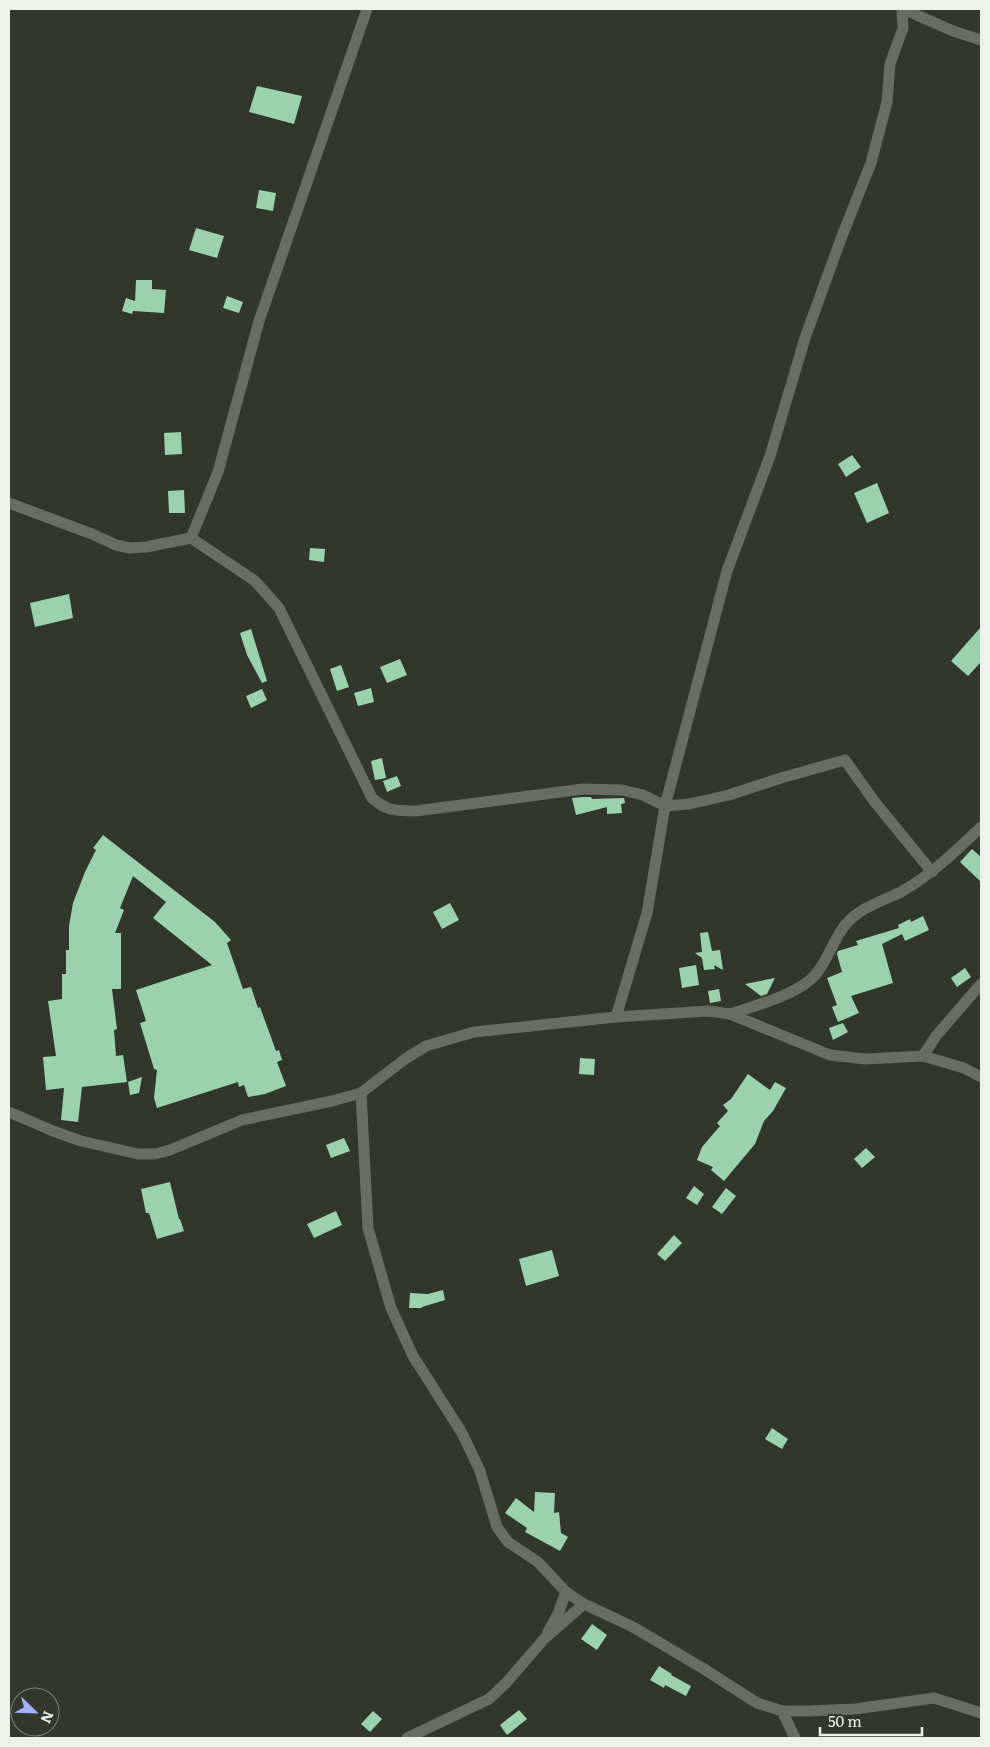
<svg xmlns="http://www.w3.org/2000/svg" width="990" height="1747" font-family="Literata,serif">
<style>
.building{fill:#9bd2ae}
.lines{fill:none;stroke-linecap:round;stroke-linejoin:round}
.street{stroke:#676d60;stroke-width:11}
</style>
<rect width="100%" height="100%" fill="#32372b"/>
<g class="building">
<polygon points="257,86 302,96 294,124 249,112"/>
<polygon points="259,190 276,193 273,211 256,208"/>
<polygon points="196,228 224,236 217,258 189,250"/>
<polygon points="136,280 152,280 152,289 166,290 164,313 133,311 132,314 122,311 126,298 135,301"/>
<polygon points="227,296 243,302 239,313 223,308"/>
<polygon points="181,432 182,454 165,455 164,433"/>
<polygon points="852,455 861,467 846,477 838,464"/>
<polygon points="877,483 889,513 867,523 854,493"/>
<polygon points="184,490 185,513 169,513 168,491"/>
<polygon points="310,548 325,549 324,562 309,560"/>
<polygon points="69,594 73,618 35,627 30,603"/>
<polygon points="981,627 981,662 968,676 951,661"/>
<polygon points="251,629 267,681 262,683 247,655 240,633"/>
<polygon points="400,659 407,675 387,683 380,667"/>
<polygon points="341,665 349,687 337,691 330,669"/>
<polygon points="371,688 374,702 358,706 354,693"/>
<polygon points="262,689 267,700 251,708 246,696"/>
<polygon points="382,758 386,778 375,780 371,761"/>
<polygon points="397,776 401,786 387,792 383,781"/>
<polygon points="583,797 591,797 592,799 624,798 625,803 621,804 622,813 607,814 607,807 576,815 572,798"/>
<polygon points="103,835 215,922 231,940 227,943 243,989 251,987 258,1008 260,1007 276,1051 279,1050 282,1060 277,1062 286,1086 265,1094 248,1097 244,1085 239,1087 238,1082 157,1108 154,1098 157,1070 154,1069 140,1023 146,1021 136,990 212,965 153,918 166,902 133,876 120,908 124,910 115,933 121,933 121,989 112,989 117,1029 114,1030 116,1056 123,1055 127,1082 82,1087 78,1122 61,1120 64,1088 46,1090 43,1057 56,1056 48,1001 62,999 62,974 66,974 66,950 69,950 69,926 73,903 85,872 96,850 93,848"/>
<polygon points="972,849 981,857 981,882 960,862"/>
<polygon points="450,903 459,920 442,929 433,912"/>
<polygon points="923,916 929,930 905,941 902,934 882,944 893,983 851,996 859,1013 838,1022 832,1007 837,1005 827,978 842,972 837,954 838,951 858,945 856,941 899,928 898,925 910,919 911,922"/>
<polygon points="708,932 712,951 720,950 723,970 714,965 715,969 704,970 702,958 695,953 702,952 700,933"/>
<polygon points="696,965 699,985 682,988 679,968"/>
<polygon points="965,968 971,977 957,987 951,978"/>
<polygon points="775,978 767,994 761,996 745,984"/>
<polygon points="719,989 721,1001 710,1003 708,991"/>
<polygon points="843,1023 848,1032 833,1040 829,1028"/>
<polygon points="580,1058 595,1059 594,1075 579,1074"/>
<polygon points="748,1074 770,1090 775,1082 786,1088 773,1111 764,1121 755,1144 724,1181 711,1170 713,1167 697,1160 702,1147 720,1126 717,1123 728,1111 723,1105 731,1099"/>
<polygon points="142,1077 139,1093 130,1095 128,1082"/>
<polygon points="344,1138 350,1151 331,1158 326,1145"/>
<polygon points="866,1148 875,1157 862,1168 854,1159"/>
<polygon points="170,1182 179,1219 180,1219 184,1231 157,1239 149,1213 146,1213 141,1189"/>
<polygon points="694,1186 704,1194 697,1205 686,1198"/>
<polygon points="726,1188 736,1196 722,1214 712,1207"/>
<polygon points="336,1211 342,1225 314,1238 307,1224"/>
<polygon points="674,1235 682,1243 665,1261 657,1254"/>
<polygon points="552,1250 559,1276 526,1286 519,1259"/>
<polygon points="443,1290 445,1300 422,1307 422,1308 409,1308 410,1293 428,1294"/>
<polygon points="772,1428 788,1439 782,1449 765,1439"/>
<polygon points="535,1492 555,1493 554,1513 559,1512 561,1533 568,1537 560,1551 525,1532 527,1528 505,1513 516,1498 534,1512"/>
<polygon points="592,1624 607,1635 597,1650 581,1639"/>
<polygon points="659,1666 672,1674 671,1675 691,1686 686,1696 665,1685 664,1688 650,1680"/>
<polygon points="519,1710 527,1719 507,1735 500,1725"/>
<polygon points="373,1711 382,1719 370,1732 361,1724"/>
</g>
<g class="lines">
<g class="street">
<polyline points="903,9 953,31 981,40"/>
<path d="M 9,503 L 92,534 L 116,545 L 130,548 L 146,547 L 191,538 L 255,581 L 279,608 L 372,798 C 388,812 396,810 416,811 L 583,789 L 622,790 L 643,795 L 665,806 L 689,804 L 729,795 L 781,778 L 845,760 L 874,801 L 932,872"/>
<polyline points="191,538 218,472 259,321 367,9"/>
<path d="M 730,1014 C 754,1006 800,994 816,974 C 830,957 836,931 853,917 C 867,905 885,900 901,892 C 931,875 956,851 981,827"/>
<polyline points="616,1017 647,913 665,806 727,571 770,456 805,338 842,236 871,163 887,102 890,64 903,28 902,9"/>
<polyline points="923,1056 936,1036 981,984"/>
<polyline points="361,1093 368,1228 391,1308 413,1356 462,1433 480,1471 497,1527 508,1542 538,1562 566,1592 584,1604 633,1627 704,1669 757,1703 782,1711 810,1711 855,1709 934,1698 981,1713"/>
<polyline points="9,1112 53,1131 81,1141 138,1154 155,1154 170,1150 242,1120 332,1101 361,1093 405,1059 426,1046 474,1032 616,1017 708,1011 730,1014 830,1055 865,1059 923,1056 964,1068 981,1077"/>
<polyline points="548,1632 558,1614 566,1592"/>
<polyline points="782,1711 795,1738"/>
<polyline points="407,1738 489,1699 506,1683 545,1638 584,1604"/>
</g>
</g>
<rect width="990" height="1747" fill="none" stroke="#edf1e9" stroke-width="20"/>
<g transform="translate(35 1712) rotate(113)"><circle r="24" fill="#32372b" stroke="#7d8177"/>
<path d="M0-4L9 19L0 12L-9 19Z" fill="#a2b2fd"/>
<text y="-8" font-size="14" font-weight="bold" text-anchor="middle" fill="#edf1e9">N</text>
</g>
<path d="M820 1727v8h102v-8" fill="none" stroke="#edf1e9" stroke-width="2.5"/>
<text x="828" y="1727" font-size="15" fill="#edf1e9" stroke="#32372b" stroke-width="4" paint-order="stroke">50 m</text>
</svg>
